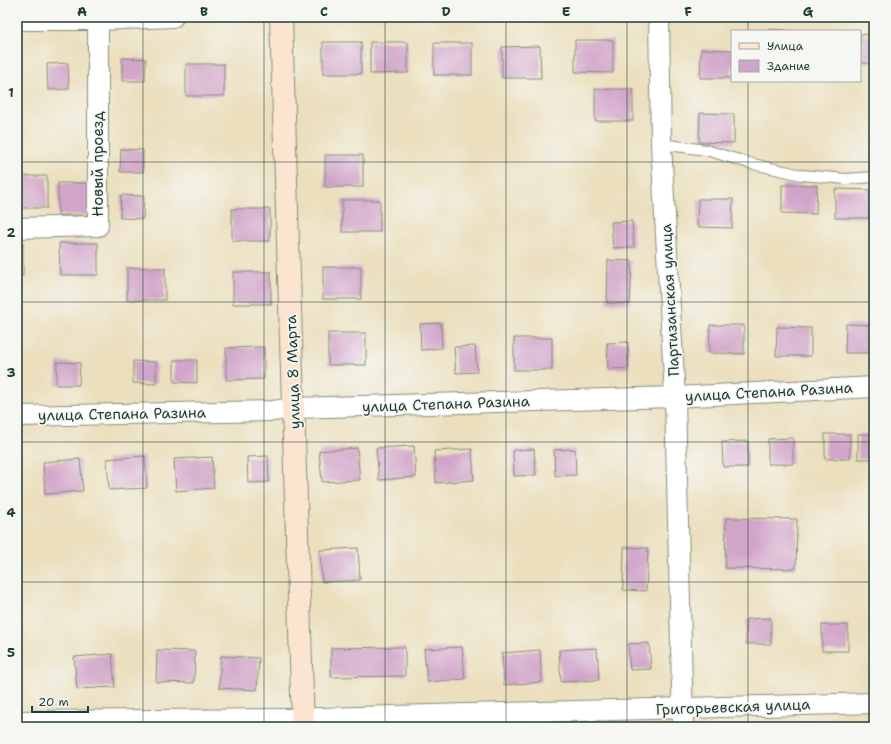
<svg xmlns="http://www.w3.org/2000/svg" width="891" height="744" font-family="'Shantell Sans',sans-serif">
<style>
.building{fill:#d1a4c9}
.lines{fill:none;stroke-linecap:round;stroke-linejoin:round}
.lane-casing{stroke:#858e78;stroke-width:12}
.street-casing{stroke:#858e78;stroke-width:22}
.secondary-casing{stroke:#858e78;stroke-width:24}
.lane{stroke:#fff;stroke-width:10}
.street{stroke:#fff;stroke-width:20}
.secondary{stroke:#fce5d0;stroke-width:22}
.grid{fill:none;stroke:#1f3d34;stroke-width:1;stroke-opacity:0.55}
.labels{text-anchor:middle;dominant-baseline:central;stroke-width:3.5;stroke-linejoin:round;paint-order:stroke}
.street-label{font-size:15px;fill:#1f3d34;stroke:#f6f6f2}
.neatline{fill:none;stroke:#1f3d34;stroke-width:1.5}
.grid-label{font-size:13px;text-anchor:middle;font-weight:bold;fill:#1f3d34}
</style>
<rect width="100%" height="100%" fill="#f6f6f2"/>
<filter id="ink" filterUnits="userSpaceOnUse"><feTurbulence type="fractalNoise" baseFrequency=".025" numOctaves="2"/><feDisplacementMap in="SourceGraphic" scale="8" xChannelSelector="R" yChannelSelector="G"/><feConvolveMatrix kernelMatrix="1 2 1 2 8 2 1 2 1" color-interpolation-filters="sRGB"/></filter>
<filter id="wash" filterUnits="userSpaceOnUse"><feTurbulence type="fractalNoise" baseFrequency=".012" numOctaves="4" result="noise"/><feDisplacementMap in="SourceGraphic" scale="16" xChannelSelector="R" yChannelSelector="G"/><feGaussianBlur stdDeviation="0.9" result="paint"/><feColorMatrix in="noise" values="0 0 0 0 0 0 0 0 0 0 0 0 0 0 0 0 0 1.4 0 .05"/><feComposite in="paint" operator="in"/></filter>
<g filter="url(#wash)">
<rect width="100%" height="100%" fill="#ebdfbd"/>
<g id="blocks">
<g class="building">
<polygon points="770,29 787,30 787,31 769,31"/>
<polygon points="860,34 871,35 870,63 860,63"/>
<polygon points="575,40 613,40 613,73 575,72"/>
<rect x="323" y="42" width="38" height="32"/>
<polygon points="370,42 408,42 408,73 370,74"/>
<rect x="434" y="43" width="38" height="32"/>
<polygon points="540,46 541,78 502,78 502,47"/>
<polygon points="701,49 732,50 732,78 700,78"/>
<rect x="17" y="54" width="2" height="32"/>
<polygon points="122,58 146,59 145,81 122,81"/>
<polygon points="68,63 69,89 48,90 47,64"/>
<rect x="186" y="64" width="38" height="32"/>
<rect x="595" y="89" width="38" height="32"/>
<polygon points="700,113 734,114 734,143 699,142"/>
<polygon points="121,149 143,150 143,172 120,172"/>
<rect x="325" y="155" width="38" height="32"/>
<rect x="17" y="176" width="30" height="32"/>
<rect x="58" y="183" width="38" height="32"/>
<polygon points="782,185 817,185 816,214 782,213"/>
<polygon points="835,189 870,190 869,218 835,218"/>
<polygon points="121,195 144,196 143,219 120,218"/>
<polygon points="698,199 733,199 732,228 697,227"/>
<rect x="342" y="200" width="38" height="32"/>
<rect x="232" y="209" width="38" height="32"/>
<polygon points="632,221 634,247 613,248 611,222"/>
<polygon points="59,243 98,243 98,275 60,275"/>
<rect x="17" y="244" width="6" height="32"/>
<polygon points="608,260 632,261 630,304 607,303"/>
<rect x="323" y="267" width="38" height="32"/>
<rect x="127" y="268" width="38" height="32"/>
<rect x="233" y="272" width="38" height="32"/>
<polygon points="441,323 442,348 421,350 420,324"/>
<polygon points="846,324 874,325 874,353 845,353"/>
<polygon points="710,325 744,325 744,354 709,353"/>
<polygon points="777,327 811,328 811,356 776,356"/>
<rect x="328" y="333" width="38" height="32"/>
<rect x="514" y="338" width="38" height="32"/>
<polygon points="628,342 629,368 608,369 607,343"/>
<polygon points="475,346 477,372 456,373 454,347"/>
<polygon points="264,347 264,379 226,380 226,348"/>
<polygon points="174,360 197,360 197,383 174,382"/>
<polygon points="133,361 156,362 156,384 133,383"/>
<polygon points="57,362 80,363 79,385 56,385"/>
<polygon points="17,365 20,365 19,387 17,387"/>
<rect x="825" y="434" width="25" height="25"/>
<rect x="858" y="434" width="16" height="25"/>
<polygon points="793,438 793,464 768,464 768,439"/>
<polygon points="748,441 748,467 723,467 722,442"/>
<polygon points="414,446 416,477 379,480 376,448"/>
<polygon points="357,448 360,480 322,482 319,451"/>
<polygon points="472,449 474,480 436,483 434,451"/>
<polygon points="534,449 536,475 514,476 513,450"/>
<polygon points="575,449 576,475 555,476 554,450"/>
<polygon points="145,456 147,488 109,490 107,459"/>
<polygon points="268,456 269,482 248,483 247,457"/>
<polygon points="212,457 214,488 176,491 174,459"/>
<polygon points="80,459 83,491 45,494 43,462"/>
<polygon points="726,518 797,519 796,569 725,568"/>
<polygon points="624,547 648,548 646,591 623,590"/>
<polygon points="358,548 360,580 322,582 320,550"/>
<polygon points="771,618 771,644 746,644 746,619"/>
<rect x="822" y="625" width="26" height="26"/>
<polygon points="649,643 651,669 630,670 628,644"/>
<polygon points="405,647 405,676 331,677 331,648"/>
<polygon points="462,647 465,679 427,682 424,649"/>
<polygon points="597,648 599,680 561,682 559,650"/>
<polygon points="157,650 195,651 194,683 156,682"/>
<polygon points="540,650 542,682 504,685 502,653"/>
<polygon points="112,654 115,687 77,689 74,657"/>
<polygon points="221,656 259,658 257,690 219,688"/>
</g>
</g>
</g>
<g filter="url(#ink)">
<use href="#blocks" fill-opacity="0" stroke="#858e78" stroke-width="1"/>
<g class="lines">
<defs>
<polyline id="lane" points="661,144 706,150 749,163 802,175 846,179 874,177"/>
<g id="street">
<polyline points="659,17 661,144 675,397 683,727"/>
<polyline points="17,20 98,20 173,17"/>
<polyline points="17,228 98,226 98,20"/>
<polyline points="17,416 273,411 294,408 675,397 874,387"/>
<polyline points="17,721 282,719 874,703"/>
</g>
<polyline id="secondary" points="281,17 303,727"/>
</defs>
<use href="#lane" class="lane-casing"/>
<use href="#street" class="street-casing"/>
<use href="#secondary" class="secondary-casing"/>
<use href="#lane" class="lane"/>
<use href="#street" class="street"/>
<use href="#secondary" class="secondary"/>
</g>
</g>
<path class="grid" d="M 143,17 L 143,727M 264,17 L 264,727M 385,17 L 385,727M 506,17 L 506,727M 627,17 L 627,727M 748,17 L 748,31M 748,81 L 748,727M 17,162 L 874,162M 17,302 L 874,302M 17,442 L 874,442M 17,582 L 874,582"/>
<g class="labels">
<g class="street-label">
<text transform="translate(98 164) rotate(-90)">Новый проезд</text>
<text transform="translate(670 300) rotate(-93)">Партизанская улица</text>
<text transform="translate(293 372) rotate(-92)">улица 8 Марта</text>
<text transform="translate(769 392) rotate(-3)">улица Степана Разина</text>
<text transform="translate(446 404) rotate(-2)">улица Степана Разина</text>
<text transform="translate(122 414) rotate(-1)">улица Степана Разина</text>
<text transform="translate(733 707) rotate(-2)">Григорьевская улица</text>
</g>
</g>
<rect width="891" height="744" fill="none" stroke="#f6f6f2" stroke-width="44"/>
<rect x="731" y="30" width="130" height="52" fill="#f6f6f2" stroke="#a0aca6"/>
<rect x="739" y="43" width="20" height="6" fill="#fce5d0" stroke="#a0aca6"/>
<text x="767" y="50" font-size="12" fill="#1f3d34">Улица</text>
<rect x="739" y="60" width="20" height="12" fill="#d1a4c9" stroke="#a0aca6"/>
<text x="767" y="70" font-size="12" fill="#1f3d34">Здание</text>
<path d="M32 706v6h56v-6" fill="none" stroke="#1f3d34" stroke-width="2"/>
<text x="38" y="706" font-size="12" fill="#1f3d34" stroke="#f6f6f2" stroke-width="3" paint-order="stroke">20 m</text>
<rect x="22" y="22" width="847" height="700" class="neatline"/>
<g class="grid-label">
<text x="82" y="16">A</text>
<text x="204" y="16">B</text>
<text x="324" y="16">C</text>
<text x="446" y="16">D</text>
<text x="566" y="16">E</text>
<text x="688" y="16">F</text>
<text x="808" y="16">G</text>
<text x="11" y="97">1</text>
<text x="11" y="237">2</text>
<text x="11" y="377">3</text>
<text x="11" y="517">4</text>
<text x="11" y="657">5</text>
</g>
</svg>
